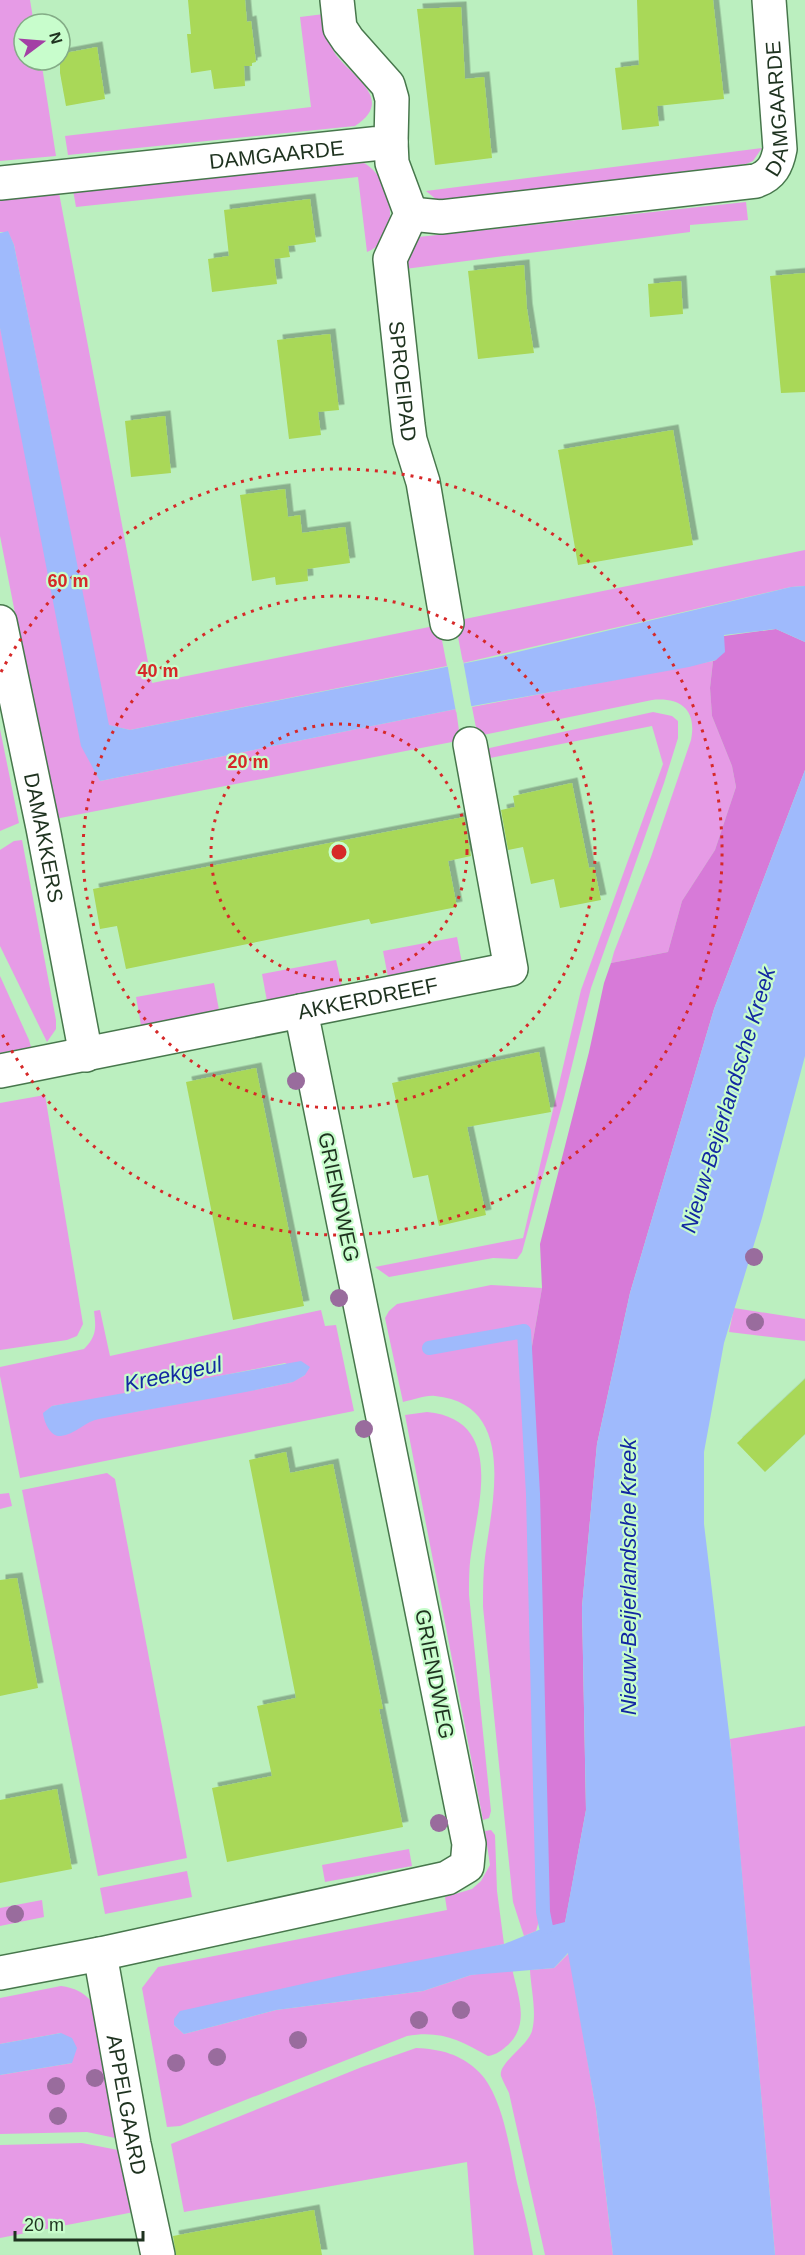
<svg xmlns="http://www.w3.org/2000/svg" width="805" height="2255" font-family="Helvetica,sans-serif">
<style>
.green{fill:#e69be6;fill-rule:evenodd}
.forest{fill:#d77ad8}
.water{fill:#9fbafc}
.pier{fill:#bbefbf}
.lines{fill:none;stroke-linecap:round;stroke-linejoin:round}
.stream{stroke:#9fbafc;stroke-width:14}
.building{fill:#a9d858;filter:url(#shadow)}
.street-casing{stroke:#47774c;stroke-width:36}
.street{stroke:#fff;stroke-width:33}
.tree{fill:#996c9d}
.ring{fill:none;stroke:#d62828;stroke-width:3;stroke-dasharray:3 6}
.labels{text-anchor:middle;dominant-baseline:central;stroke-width:4.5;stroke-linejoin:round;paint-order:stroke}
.street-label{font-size:21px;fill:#1e321f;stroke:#c8fdcc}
.water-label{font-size:22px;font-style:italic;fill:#1328a2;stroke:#c8fdcc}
.centre{fill:#d62828;stroke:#c8fdcc;stroke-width:3}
.ring-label{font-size:18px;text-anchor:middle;font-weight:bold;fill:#d62828;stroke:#c8fdcc;stroke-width:4.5;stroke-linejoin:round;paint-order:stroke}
</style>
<defs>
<filter id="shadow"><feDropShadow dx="5.5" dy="-5.5" stdDeviation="0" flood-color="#0004"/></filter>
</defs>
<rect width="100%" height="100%" fill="#bbefbf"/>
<g class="green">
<polygon points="0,0 30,0 34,24 24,24 24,60 41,60 56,156 0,161"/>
<path d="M 324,14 C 327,27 329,45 336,55 C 354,78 395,100 355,126 L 68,155 L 65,136 L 311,107 L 300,17 Z"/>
<polygon points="762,148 753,161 746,164 450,200 437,200 426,191"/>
<path d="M 364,163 C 394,180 402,238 367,252 L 358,177 L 76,207 L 73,190 Z"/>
<polygon points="59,193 152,683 439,625 447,666 130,730 108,725 14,245 8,232 0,232 0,199"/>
<polygon points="746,202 748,220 690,225 690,232 405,269 404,257 418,237"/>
<polygon points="0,327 100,781 456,709 460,738 452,742 55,819 0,536"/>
<polygon points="805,550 805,586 791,587 463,663 455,621"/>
<path d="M 713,661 L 710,688 L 712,716 L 732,766 L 736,787 L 715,850 L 682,901 L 668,952 L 611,963 L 614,952 L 651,857 L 691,740 C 697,710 681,697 652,700 L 483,735 L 477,733 L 472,707 Z"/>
<polygon points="653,712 672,716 678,721 678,738 664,783 591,988 564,1098 522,1252 517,1259 493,1258 389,1277 375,1267 523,1238 581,990 663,764 652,726 490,758 505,837 495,839 485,749"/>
<polygon points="0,729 19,823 0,831"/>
<polygon points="22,840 56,1020 56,1029 47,1042 0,946 0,850 14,841"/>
<polygon points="457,937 462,963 388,977 383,951"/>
<polygon points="336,960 342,986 267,1001 262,974"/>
<polygon points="0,976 29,1040 31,1047 0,1053"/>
<polygon points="214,983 219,1010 141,1025 136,997"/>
<polygon points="45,1095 83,1324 77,1336 67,1340 0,1350 0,1103"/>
<path d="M 491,1285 L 542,1288 L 531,1352 L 527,1489 L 531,1654 L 541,1914 L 536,1931 L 524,1936 L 513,1902 L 483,1607 C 483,1590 483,1574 485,1557 C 492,1503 518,1404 435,1396 C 425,1395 413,1400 403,1402 L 385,1318 L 389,1311 L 397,1304 Z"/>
<polygon points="734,1308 805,1319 805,1341 729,1332"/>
<path d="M 100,1310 L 110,1356 L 321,1310 L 325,1326 L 336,1325 L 354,1411 L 20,1478 L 0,1376 L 0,1367 L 84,1349 C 97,1336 96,1328 94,1311 ZM 285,1363 L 305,1375 L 292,1382 L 270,1387 L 95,1419 L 43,1414 L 52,1406 L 145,1391 Z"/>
<path d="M 427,1412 C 502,1419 480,1497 472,1548 C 469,1564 469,1579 469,1595 L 491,1811 L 489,1818 L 483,1820 L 405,1415 Z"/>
<polygon points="107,1473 115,1479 187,1858 98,1876 22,1490"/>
<polygon points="9,1493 12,1506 0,1509 0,1494"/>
<polygon points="805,1726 805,2255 775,2255 730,1739"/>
<path d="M 491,1830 L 495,1835 L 497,1891 L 504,1944 L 174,2019 L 174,2025 L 184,2034 L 276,2010 L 423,1991 L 471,1975 L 512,1968 C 517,1994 531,2023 508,2045 C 502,2050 496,2055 488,2056 C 460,2040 440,2030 407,2036 L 180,2126 L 167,2127 L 142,1988 L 158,1967 L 447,1910 L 445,1897 L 472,1889 L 481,1881 L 490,1865 L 485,1831 Z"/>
<polygon points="409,1849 412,1866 325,1882 322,1865"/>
<polygon points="187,1871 192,1897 105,1914 100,1888"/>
<polygon points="42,1900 44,1917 0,1926 0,1908"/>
<path d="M 569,1953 L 596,2109 L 613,2255 L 545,2255 L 509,2093 C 506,2087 503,2081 501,2076 C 498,2063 527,2047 532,2031 C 537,2012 531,1989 530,1970 L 554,1968 Z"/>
<path d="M 61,1986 C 75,1988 83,1992 92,2002 L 120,2139 L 87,2132 L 0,2134 L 0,2075 L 72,2063 L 61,2033 L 0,2044 L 0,1998 Z"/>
<path d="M 416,2048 C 440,2049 461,2054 479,2072 C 503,2096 510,2151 517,2183 C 523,2207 529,2231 533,2255 L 474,2255 L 467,2162 L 184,2212 L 171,2144 L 362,2067 Z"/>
<polygon points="82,2143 123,2151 134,2212 0,2238 0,2145"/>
</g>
<polygon class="forest" points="776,629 805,642 805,770 714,1009 630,1293 597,1444 582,1607 586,1810 565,1923 546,1927 536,1686 539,1534 531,1352 542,1288 540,1244 589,1052 604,983 611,963 668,952 682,901 715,850 736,787 732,766 712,716 710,688 713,661 716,660 724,636"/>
<g class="water">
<polygon points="8,231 14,245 109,725 130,730 496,657 791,587 805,586 805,642 776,629 724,635 725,652 716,660 689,667 456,709 100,781 81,746 0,328 0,233"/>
<polygon points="805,770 805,1056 762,1218 724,1343 704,1452 704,1524 732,1758 775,2255 613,2255 596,2109 568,1953 554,1968 471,1975 423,1991 276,2010 184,2034 174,2025 174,2019 180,2011 343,1975 504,1944 546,1927 565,1922 586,1810 582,1607 597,1444 630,1293 714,1009"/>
<path d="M 301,1361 L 310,1367 L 305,1375 L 293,1382 C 228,1397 163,1406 99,1419 C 86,1421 74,1435 61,1436 C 50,1437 44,1422 43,1413 L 52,1406 Z"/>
<polygon points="61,2033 72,2038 77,2048 72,2063 0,2075 0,2044"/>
</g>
<polygon class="pier" points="463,660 472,710 456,712 447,663"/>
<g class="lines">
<polyline class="stream" points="429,1348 524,1331 533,1494 543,1912 546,1927"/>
</g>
<g class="building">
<polygon points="188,0 245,0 247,22 251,21 256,62 252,63 252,66 244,66 245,86 214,89 211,70 191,73 187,34 191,34"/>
<polygon points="637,0 713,0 724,99 657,106 659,126 622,130 615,68 639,65"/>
<polygon points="461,7 465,79 484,77 492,158 435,165 417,9"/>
<polygon points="97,47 105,99 66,106 60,73 60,54"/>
<polygon points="310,199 316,242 288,246 290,257 274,259 277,284 212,292 208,259 229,256 224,210"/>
<polygon points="524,265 527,309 534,353 478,359 468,271"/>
<polygon points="805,273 805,392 781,393 770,276"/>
<polygon points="681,281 683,314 650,317 648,284"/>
<polygon points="330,334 339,410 318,412 321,435 289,439 277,340"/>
<polygon points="165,416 171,473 131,477 125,421"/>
<polygon points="673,430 693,545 578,565 558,450"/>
<polygon points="285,489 288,517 300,515 302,533 345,527 350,563 307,569 308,581 276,585 275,577 252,581 240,495"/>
<polygon points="572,783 589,868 594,867 601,900 560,908 554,879 531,884 523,847 508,850 501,810 515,807 513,796"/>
<polygon points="464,817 471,856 448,861 457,907 371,924 369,919 126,969 117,926 100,929 93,889"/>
<polygon points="539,1052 551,1112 467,1127 486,1215 439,1226 428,1175 413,1178 392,1083"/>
<polygon points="256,1068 304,1306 233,1320 186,1082"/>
<polygon points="805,1379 805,1434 765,1472 737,1443"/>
<polygon points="286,1452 290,1473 333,1464 383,1709 379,1709 403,1827 227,1862 212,1788 272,1776 257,1706 296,1698 249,1460"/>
<polygon points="17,1578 38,1688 0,1696 0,1580"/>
<polygon points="57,1789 72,1869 0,1883 0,1800"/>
<polygon points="314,2210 322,2255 176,2255 173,2236"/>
</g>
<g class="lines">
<defs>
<g id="street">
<path id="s1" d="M 391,142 L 392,163 L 411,214 L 390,259 L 408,425 L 410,440 L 423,482 L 447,623"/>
<path id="s2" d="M 0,183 L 391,142 L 392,99 L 388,85 L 348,40 L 340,28 L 337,0"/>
<path id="s3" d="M 411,214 L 441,217 L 756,181 C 772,175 777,165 780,149 L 769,0"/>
<path id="s4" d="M 0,622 L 43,828 L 86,1055"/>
<path id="s5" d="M 0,1071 L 511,969 L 470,744"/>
<path id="s6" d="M 100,1954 L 134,2144 L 158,2255"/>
<polyline points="0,1973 100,1954 447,1878 467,1866 469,1844 301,1011"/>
</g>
</defs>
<use href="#street" class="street-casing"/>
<use href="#street" class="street"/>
</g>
<g class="tree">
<circle cx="296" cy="1081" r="9"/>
<circle cx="754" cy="1257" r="9"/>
<circle cx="339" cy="1298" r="9"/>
<circle cx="755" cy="1322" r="9"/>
<circle cx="364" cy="1429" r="9"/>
<circle cx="439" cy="1823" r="9"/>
<circle cx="15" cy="1914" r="9"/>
<circle cx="461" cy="2010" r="9"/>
<circle cx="419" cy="2020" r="9"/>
<circle cx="298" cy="2040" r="9"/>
<circle cx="217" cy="2057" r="9"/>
<circle cx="176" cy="2063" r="9"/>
<circle cx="95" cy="2078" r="9"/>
<circle cx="56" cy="2086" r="9"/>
<circle cx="58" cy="2116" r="9"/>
</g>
<g class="ring">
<circle cx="339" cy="852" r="128"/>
<circle cx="339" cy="852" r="256"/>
<path d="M1 672A383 383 0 1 1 1 1032"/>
</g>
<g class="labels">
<g class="street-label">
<text stroke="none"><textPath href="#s3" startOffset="430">DAMGAARDE</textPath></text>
<text stroke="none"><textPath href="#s2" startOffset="278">DAMGAARDE</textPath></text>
<text stroke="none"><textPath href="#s1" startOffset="248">SPROEIPAD</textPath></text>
<text stroke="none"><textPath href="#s4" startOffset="220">DAMAKKERS</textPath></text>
<text stroke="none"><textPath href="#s5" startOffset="375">AKKERDREEF</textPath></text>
<text transform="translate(339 1197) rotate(78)">GRIENDWEG</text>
<text transform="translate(435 1674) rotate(79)">GRIENDWEG</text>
<text stroke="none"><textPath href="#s6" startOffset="153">APPELGAARD</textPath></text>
</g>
<g class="water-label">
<text transform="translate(728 1100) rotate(-73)">Nieuw-Beijerlandsche Kreek</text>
<text transform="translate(173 1374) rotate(-12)">Kreekgeul</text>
<text transform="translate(628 1577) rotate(-90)">Nieuw-Beijerlandsche Kreek</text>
</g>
</g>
<circle cx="339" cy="852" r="9" class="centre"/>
<g class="ring-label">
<text x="68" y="587">60 m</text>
<text x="158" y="677">40 m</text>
<text x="248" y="768">20 m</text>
</g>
<g transform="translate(42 42) rotate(74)"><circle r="28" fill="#c8fdcc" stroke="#84ac87" stroke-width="1.5"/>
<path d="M0-4.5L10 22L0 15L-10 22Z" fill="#a33fa5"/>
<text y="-9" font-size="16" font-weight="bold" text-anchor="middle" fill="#1e321f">N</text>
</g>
<path d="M15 2231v9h128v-9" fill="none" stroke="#1e321f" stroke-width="3"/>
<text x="24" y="2231" font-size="18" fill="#1e321f" stroke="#c8fdcc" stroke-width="4.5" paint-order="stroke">20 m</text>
</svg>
